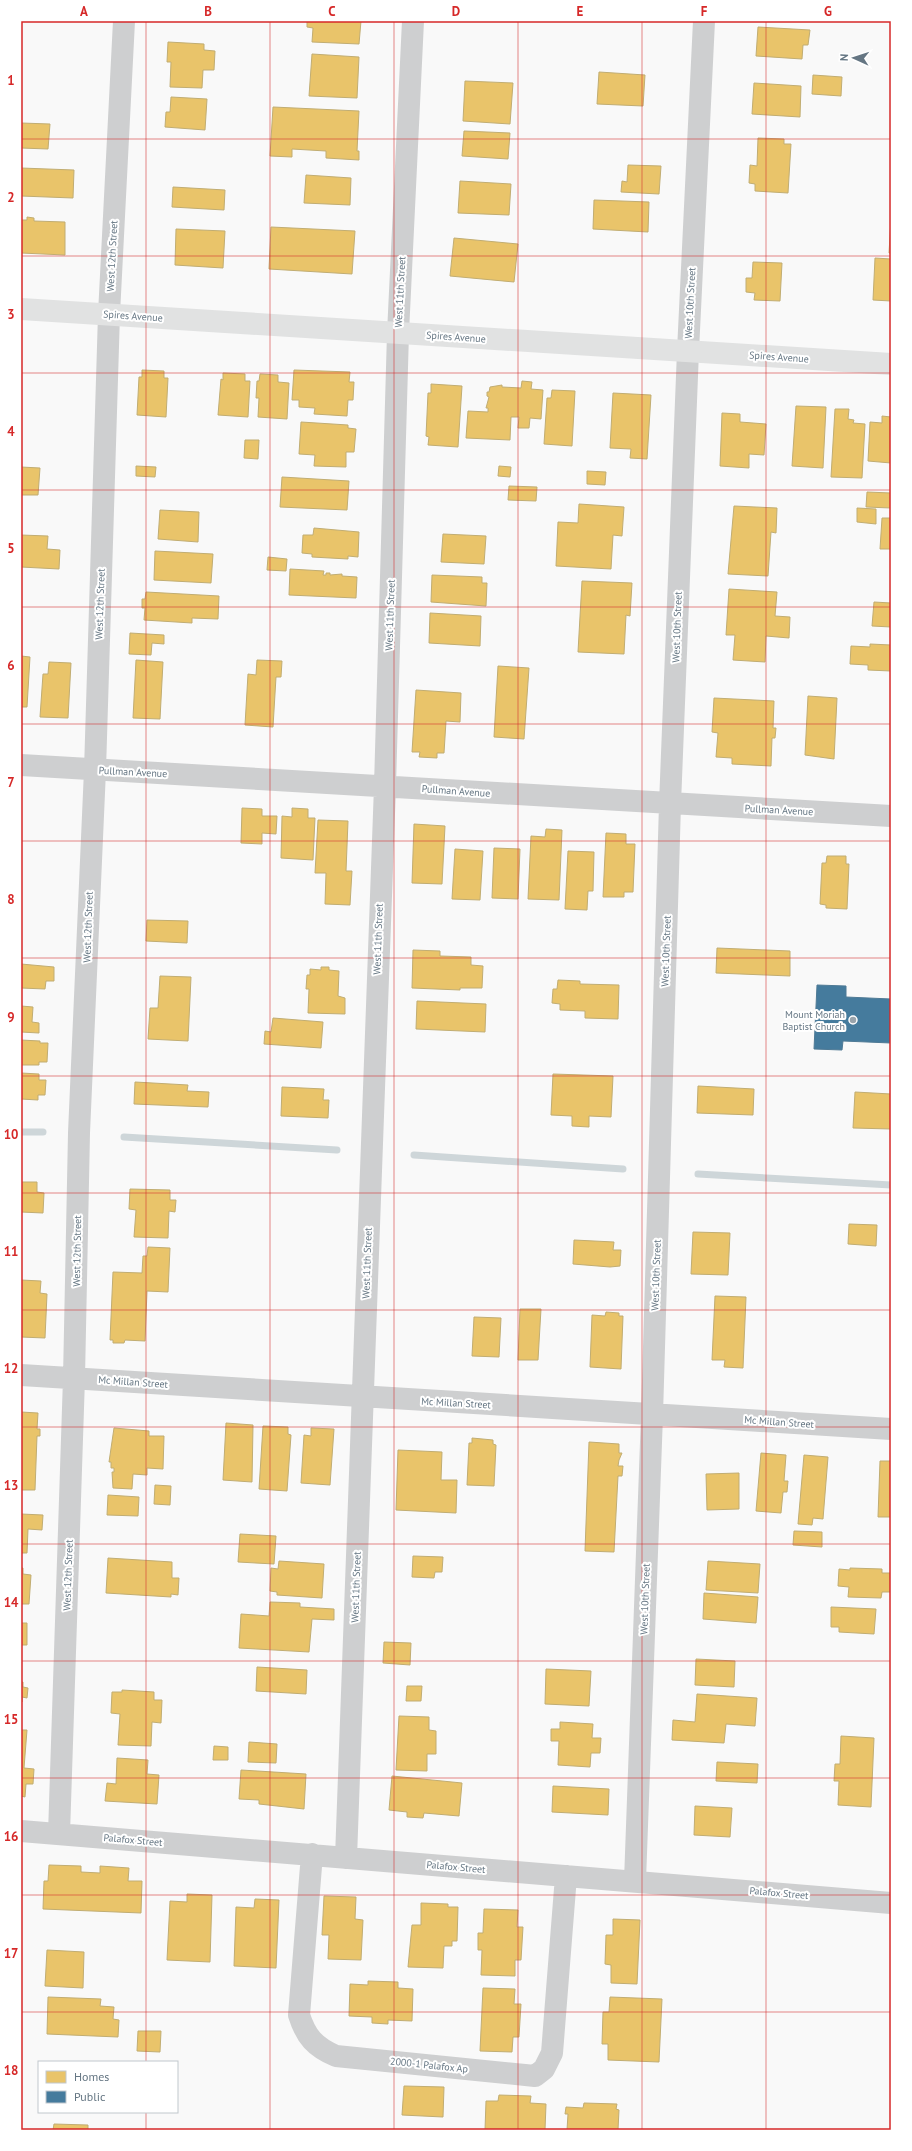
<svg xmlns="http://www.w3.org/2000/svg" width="912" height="2151" viewBox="0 0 912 2151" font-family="'PT Sans',sans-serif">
	<rect width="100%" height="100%" fill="#f9f9f9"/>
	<path fill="#e9c46a" stroke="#c1ad72" d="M 307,21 L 361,21 L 359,44 L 312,42 L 313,28 L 307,27 Z
		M 758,27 L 810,30 L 808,45 L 803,45 L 802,59 L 756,56 Z
		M 168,42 L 204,44 L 204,50 L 215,51 L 214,70 L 203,70 L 202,88 L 170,87 L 171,62 L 167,62 Z
		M 312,54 L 359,57 L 357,98 L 309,96 Z
		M 599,72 L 645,75 L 643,106 L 597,104 Z
		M 813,75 L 842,77 L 841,96 L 812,94 Z
		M 465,81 L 513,83 L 510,124 L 463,121 Z
		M 754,83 L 801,86 L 800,117 L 752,114 Z
		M 171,97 L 207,99 L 205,130 L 165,127 L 166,112 L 170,112 Z
		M 273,107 L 359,111 L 357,151 L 359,151 L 359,160 L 326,158 L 326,151 L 292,149 L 292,157 L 270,156 Z
		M 21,123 L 50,124 L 48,149 L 21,148 Z
		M 464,131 L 510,133 L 508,159 L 462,156 Z
		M 758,138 L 784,139 L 784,144 L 791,144 L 788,193 L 755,191 L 755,184 L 749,183 L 750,165 L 757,166 Z
		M 628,165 L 661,166 L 659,194 L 621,192 L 622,181 L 627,182 Z
		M 21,168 L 74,170 L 73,198 L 21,196 Z
		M 306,175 L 351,178 L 350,205 L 304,203 Z
		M 460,181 L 511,184 L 509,215 L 458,213 Z
		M 173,187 L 225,190 L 224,210 L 172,207 Z
		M 594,200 L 649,202 L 648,232 L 593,229 Z
		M 27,217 L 34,218 L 34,221 L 65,222 L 65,255 L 21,253 L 21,220 L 27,220 Z
		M 891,220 L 891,253 L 889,253 Z
		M 271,227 L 355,231 L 352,274 L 269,269 Z
		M 176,229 L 225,231 L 223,268 L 175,265 Z
		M 454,238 L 518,244 L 514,282 L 450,276 Z
		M 875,258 L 891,259 L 891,301 L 873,300 Z
		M 753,262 L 782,263 L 780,301 L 754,300 L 755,293 L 746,292 L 746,278 L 752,278 Z
		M 142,370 L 164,371 L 164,378 L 168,378 L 166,417 L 137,415 L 139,377 L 142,377 Z
		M 294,370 L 350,372 L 349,382 L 354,382 L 353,400 L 348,400 L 347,416 L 314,414 L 315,408 L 299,407 L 299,400 L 292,400 Z
		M 223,373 L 245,374 L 245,381 L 250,381 L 248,417 L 218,415 L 221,379 L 223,380 Z
		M 260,374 L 278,375 L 278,382 L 289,383 L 287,419 L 258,417 L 259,398 L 256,398 L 257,381 L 259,381 Z
		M 522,381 L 532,382 L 531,389 L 543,390 L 541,419 L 530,418 L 529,428 L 518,428 L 519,417 L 511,417 L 510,440 L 466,438 L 468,411 L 488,412 L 488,408 L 486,408 L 489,397 L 487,396 L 487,392 L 489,392 L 490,387 L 502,385 L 502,387 L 521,388 Z
		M 431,384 L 462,386 L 458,447 L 428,445 L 429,437 L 426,436 L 428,393 L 431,393 Z
		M 552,390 L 575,391 L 572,446 L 544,444 L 547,398 L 551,398 Z
		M 613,393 L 651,395 L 647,459 L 630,458 L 631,449 L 610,448 Z
		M 796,406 L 826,407 L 823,468 L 792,466 Z
		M 835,409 L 849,409 L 848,419 L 854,420 L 853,423 L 865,424 L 862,478 L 831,477 Z
		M 722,413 L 740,414 L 740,422 L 766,424 L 764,455 L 749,454 L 749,468 L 720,466 Z
		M 882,416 L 891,417 L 891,463 L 868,461 L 870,422 L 882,423 Z
		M 301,422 L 348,425 L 348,428 L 356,429 L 354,452 L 346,452 L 346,467 L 314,466 L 315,455 L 299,454 Z
		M 245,440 L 259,440 L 258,459 L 244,458 Z
		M 136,466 L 156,467 L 155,477 L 136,476 Z
		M 499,466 L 511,467 L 510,477 L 498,476 Z
		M 21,467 L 40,468 L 38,495 L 21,495 Z
		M 587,471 L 606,472 L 605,485 L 587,484 Z
		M 282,477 L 349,481 L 347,510 L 280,507 Z
		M 509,486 L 537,487 L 536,501 L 508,500 Z
		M 867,492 L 891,493 L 891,508 L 866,507 Z
		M 579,504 L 624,507 L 622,536 L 613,535 L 611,569 L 556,566 L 558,522 L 578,523 Z
		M 734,506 L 777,508 L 776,533 L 771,532 L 768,576 L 728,574 Z
		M 857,508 L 876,509 L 876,524 L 857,522 Z
		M 160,510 L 199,512 L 198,542 L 158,539 Z
		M 882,518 L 891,518 L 891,549 L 880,549 Z
		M 314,528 L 359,532 L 358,557 L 348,556 L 348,559 L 312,557 L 312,554 L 302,553 L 303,535 L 313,535 Z
		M 443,534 L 486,536 L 484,564 L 441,562 Z
		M 21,535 L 48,536 L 47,549 L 60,550 L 59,569 L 21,567 Z
		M 155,551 L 213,554 L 211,583 L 154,580 Z
		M 268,557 L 287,559 L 286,571 L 267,570 Z
		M 290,569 L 324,571 L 323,575 L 326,575 L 326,573 L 330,573 L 330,575 L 342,574 L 342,576 L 357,577 L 356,598 L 289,595 Z
		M 432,575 L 482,577 L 482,583 L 487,583 L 486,606 L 431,602 Z
		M 582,581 L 632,583 L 630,616 L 626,615 L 624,654 L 578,652 Z
		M 729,589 L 777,592 L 775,616 L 790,617 L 789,638 L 766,636 L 765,662 L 733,660 L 735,635 L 726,635 Z
		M 146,592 L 219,596 L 218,619 L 192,618 L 192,623 L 144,620 L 145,608 L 142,608 L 142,599 L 145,599 Z
		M 874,602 L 891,603 L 891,627 L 872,626 Z
		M 430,613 L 481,616 L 480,646 L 429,643 Z
		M 130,633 L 164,635 L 164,644 L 152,643 L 151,655 L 129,654 Z
		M 870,644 L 891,645 L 891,671 L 868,670 L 868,665 L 850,664 L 851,646 L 870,647 Z
		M 21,656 L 30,657 L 27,707 L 21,707 Z
		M 136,660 L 163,662 L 160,719 L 133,718 Z
		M 257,660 L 282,661 L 281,677 L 276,677 L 273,727 L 245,725 L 248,674 L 256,675 Z
		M 49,662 L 71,663 L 68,718 L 40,717 L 43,674 L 48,674 Z
		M 498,666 L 529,668 L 524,739 L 494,737 Z
		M 416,690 L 461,693 L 460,722 L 446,721 L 444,753 L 437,753 L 437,758 L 419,757 L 420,752 L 412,752 Z
		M 808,696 L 837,698 L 834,759 L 805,755 Z
		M 714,698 L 774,701 L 773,728 L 776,728 L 775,738 L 772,738 L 771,766 L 732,764 L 732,758 L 716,757 L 718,733 L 712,732 Z
		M 242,808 L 262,809 L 262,816 L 277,816 L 276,834 L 262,833 L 262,844 L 241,843 Z
		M 292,808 L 308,809 L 308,818 L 315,818 L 313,860 L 281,858 L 282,816 L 292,817 Z
		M 318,820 L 348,821 L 346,871 L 352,871 L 350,905 L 325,904 L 326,873 L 315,873 Z
		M 414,824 L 445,826 L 442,884 L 412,883 Z
		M 546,829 L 562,830 L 559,900 L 528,899 L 531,836 L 545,837 Z
		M 606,833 L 626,834 L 626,844 L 635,844 L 633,892 L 624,892 L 624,897 L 603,897 Z
		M 494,848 L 520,849 L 518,899 L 492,898 Z
		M 455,849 L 483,851 L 480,900 L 452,899 Z
		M 568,851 L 594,852 L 593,891 L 588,891 L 587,910 L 565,909 Z
		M 827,856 L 846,856 L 846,864 L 849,864 L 847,909 L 826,908 L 826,905 L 820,904 L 822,863 L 826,863 Z
		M 147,920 L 188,921 L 187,943 L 146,941 Z
		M 717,948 L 790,951 L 790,976 L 716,973 Z
		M 413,950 L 440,951 L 440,956 L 471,957 L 471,965 L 483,966 L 482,988 L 460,988 L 460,990 L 412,988 Z
		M 21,964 L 54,967 L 54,981 L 46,981 L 45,989 L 21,988 Z
		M 321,967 L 329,967 L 329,970 L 339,971 L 338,996 L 345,998 L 345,1014 L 308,1013 L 309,989 L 306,989 L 307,975 L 310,975 L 310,969 L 321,970 Z
		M 160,976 L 191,977 L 188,1041 L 148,1039 L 150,1008 L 158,1008 Z
		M 558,980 L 580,981 L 580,984 L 619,985 L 618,1019 L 585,1018 L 585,1011 L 560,1010 L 560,1004 L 552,1003 L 553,989 L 557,989 Z
		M 417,1001 L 486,1004 L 485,1032 L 416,1029 Z
		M 21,1006 L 33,1007 L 32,1022 L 39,1023 L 39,1033 L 21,1032 Z
		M 273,1018 L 323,1022 L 321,1048 L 264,1044 L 265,1031 L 271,1032 Z
		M 21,1040 L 40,1041 L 40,1043 L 48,1043 L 47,1062 L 39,1062 L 39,1065 L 21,1065 Z
		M 21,1073 L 39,1074 L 39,1080 L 46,1080 L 45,1095 L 38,1095 L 38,1100 L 21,1099 Z
		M 553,1074 L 613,1076 L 611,1117 L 589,1116 L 589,1127 L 572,1126 L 572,1116 L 551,1115 Z
		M 135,1082 L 188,1085 L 187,1091 L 209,1092 L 208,1107 L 134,1104 Z
		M 698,1086 L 754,1089 L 753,1115 L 697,1113 Z
		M 282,1087 L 324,1089 L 323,1100 L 329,1100 L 328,1118 L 281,1116 Z
		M 855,1092 L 891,1094 L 891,1129 L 853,1128 Z
		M 21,1182 L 37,1182 L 37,1192 L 44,1193 L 43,1213 L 21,1212 Z
		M 130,1189 L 170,1190 L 170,1200 L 176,1200 L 175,1212 L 169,1211 L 168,1238 L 134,1237 L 136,1210 L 129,1209 Z
		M 849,1224 L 877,1225 L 876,1246 L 848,1244 Z
		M 693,1232 L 730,1233 L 728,1275 L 691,1274 Z
		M 574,1240 L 614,1242 L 613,1250 L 621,1250 L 620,1266 L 610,1267 L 573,1264 Z
		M 148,1247 L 170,1248 L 168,1292 L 147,1291 L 145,1341 L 125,1340 L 124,1343 L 113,1343 L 113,1340 L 110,1340 L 113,1272 L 142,1273 L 143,1256 L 147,1256 Z
		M 21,1280 L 41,1281 L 40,1293 L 47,1294 L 45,1338 L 21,1337 Z
		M 715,1296 L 746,1297 L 743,1368 L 724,1367 L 725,1360 L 712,1360 Z
		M 520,1309 L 541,1309 L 538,1360 L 518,1360 Z
		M 606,1312 L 619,1313 L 619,1316 L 623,1316 L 621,1369 L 590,1367 L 592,1315 L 605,1316 Z
		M 474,1317 L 501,1318 L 499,1357 L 472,1356 Z
		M 21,1412 L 38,1413 L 37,1429 L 40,1429 L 40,1436 L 37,1436 L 35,1490 L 21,1490 Z
		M 226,1423 L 253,1425 L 252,1482 L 223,1480 Z
		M 263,1426 L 288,1427 L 288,1434 L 291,1435 L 287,1491 L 259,1489 Z
		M 114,1428 L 149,1431 L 149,1436 L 164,1436 L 163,1469 L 147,1468 L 147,1475 L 133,1474 L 132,1489 L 113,1488 L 112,1472 L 114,1472 L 114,1468 L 111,1468 L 111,1462 L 109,1462 Z
		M 311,1428 L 334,1429 L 330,1485 L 301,1483 L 304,1435 L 311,1436 Z
		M 472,1438 L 493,1440 L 493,1444 L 496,1445 L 494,1486 L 467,1485 L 469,1443 L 472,1443 Z
		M 589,1442 L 619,1444 L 619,1453 L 622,1453 L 619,1460 L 618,1466 L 623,1466 L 622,1476 L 618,1476 L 614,1552 L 585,1551 Z
		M 398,1450 L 442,1452 L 441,1480 L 457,1480 L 456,1513 L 396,1510 Z
		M 761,1453 L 786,1455 L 784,1481 L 788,1481 L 787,1492 L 783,1492 L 781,1513 L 756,1511 Z
		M 804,1455 L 828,1457 L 823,1519 L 813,1518 L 812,1525 L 798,1524 Z
		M 880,1461 L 891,1461 L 891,1517 L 878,1517 Z
		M 739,1473 L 739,1509 L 707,1510 L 706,1474 Z
		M 155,1485 L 171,1486 L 170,1505 L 154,1504 Z
		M 108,1495 L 139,1497 L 138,1516 L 107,1515 Z
		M 21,1514 L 43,1515 L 42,1530 L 28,1529 L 27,1553 L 21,1553 Z
		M 794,1531 L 822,1532 L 822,1547 L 793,1545 Z
		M 240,1534 L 276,1536 L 274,1564 L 238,1562 Z
		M 413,1556 L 443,1557 L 442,1572 L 435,1572 L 434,1578 L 412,1577 Z
		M 108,1558 L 172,1562 L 172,1578 L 179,1578 L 178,1595 L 171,1594 L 171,1597 L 106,1593 Z
		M 279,1561 L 324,1564 L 322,1598 L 277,1595 L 277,1592 L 270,1591 L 271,1568 L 278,1569 Z
		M 708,1561 L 760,1564 L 758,1593 L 706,1590 Z
		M 21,1568 L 23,1568 L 23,1574 L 31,1575 L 29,1604 L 21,1604 L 21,1607 Z
		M 850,1568 L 882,1569 L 882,1573 L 890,1573 L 891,1592 L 882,1592 L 881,1598 L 848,1597 L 849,1587 L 838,1586 L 839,1569 L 850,1570 Z
		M 704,1593 L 758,1597 L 756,1623 L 703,1619 Z
		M 270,1602 L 300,1603 L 300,1607 L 334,1609 L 334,1620 L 312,1619 L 309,1652 L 239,1648 L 241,1614 L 269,1616 Z
		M 831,1607 L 876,1609 L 874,1634 L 839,1632 L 839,1627 L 831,1627 Z
		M 21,1623 L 27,1623 L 27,1645 L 21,1645 Z
		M 384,1642 L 411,1643 L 410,1665 L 383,1663 Z
		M 696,1659 L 735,1661 L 734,1687 L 695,1685 Z
		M 257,1667 L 307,1670 L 306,1694 L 256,1691 Z
		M 546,1669 L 591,1671 L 589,1706 L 545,1704 Z
		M 21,1682 L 23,1682 L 23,1687 L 28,1688 L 27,1698 L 22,1697 L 22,1702 Z
		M 407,1686 L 422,1686 L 421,1701 L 406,1701 Z
		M 122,1690 L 154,1692 L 154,1700 L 162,1700 L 161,1723 L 152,1722 L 151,1746 L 118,1745 L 120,1714 L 111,1713 L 112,1692 L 122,1692 Z
		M 697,1694 L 757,1698 L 755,1726 L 726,1724 L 724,1743 L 672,1740 L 673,1720 L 695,1722 Z
		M 399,1716 L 429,1717 L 429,1730 L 436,1731 L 436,1754 L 427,1754 L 427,1771 L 396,1770 Z
		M 560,1722 L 593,1724 L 592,1738 L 601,1738 L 600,1753 L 591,1753 L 590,1767 L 558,1765 L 559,1741 L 551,1741 L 551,1729 L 560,1729 Z
		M 21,1730 L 27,1730 L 24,1768 L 34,1769 L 33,1784 L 26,1784 L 25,1797 L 21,1796 Z
		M 841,1736 L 874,1738 L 871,1807 L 838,1805 L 839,1781 L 834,1781 L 835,1764 L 840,1764 Z
		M 249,1742 L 277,1744 L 276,1763 L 248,1762 Z
		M 214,1746 L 228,1747 L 228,1760 L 213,1760 Z
		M 117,1758 L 148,1760 L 147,1774 L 159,1775 L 157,1804 L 105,1801 L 107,1783 L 116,1784 Z
		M 717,1762 L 758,1764 L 757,1783 L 716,1781 Z
		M 241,1770 L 306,1774 L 304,1809 L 259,1804 L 259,1800 L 239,1799 Z
		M 392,1776 L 462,1783 L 459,1816 L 424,1813 L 423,1818 L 407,1817 L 407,1812 L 389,1810 Z
		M 553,1786 L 609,1789 L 608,1815 L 552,1812 Z
		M 695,1806 L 732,1808 L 730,1837 L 694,1835 Z
		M 49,1865 L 81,1866 L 81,1872 L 100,1873 L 100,1866 L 129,1868 L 128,1881 L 142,1881 L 141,1913 L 43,1909 L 44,1881 L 48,1881 Z
		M 187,1894 L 212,1895 L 210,1962 L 167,1960 L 170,1901 L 187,1902 Z
		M 324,1896 L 356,1897 L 355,1919 L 363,1920 L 361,1960 L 328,1959 L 329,1935 L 322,1935 Z
		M 255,1899 L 279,1900 L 276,1968 L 234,1966 L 236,1907 L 254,1908 Z
		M 421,1903 L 448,1904 L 448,1907 L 458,1907 L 457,1941 L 452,1941 L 452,1946 L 444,1946 L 443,1968 L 408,1967 L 412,1925 L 421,1925 Z
		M 484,1909 L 518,1910 L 517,1927 L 523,1927 L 521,1960 L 515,1960 L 515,1976 L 481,1975 L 482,1950 L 478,1950 L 478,1933 L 483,1933 Z
		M 613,1919 L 640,1920 L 637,1984 L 611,1983 L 611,1965 L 605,1964 L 606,1935 L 613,1935 Z
		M 47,1950 L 84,1952 L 83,1988 L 45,1986 Z
		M 368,1981 L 398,1982 L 398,1988 L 413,1989 L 412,2021 L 388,2020 L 388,2024 L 372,2023 L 372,2017 L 349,2016 L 350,1984 L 368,1985 Z
		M 483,1988 L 515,1989 L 514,2004 L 521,2004 L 519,2037 L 513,2037 L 512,2052 L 480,2051 Z
		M 48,1997 L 101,1999 L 100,2006 L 114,2007 L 113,2019 L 119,2020 L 118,2037 L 47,2034 Z
		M 610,1997 L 662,1999 L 659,2062 L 608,2060 L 608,2044 L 602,2044 L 603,2012 L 609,2012 Z
		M 138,2031 L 161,2031 L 160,2052 L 137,2051 Z
		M 404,2086 L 444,2087 L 443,2117 L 402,2115 Z
		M 499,2095 L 531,2096 L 530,2103 L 546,2104 L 545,2130 L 485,2130 L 486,2101 L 498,2101 Z
		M 584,2103 L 617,2104 L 616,2109 L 619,2110 L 618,2130 L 567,2130 L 568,2114 L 565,2114 L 566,2107 L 583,2108 Z
		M 54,2124 L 88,2125 L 88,2130 L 53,2130 Z"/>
	<path fill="#457b9d" stroke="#4f7a95" d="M 817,985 L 846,986 L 846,997 L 891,999 L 891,1043 L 843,1041 L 842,1050 L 814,1049 Z"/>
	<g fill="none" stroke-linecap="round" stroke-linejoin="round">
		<path stroke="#ced6d9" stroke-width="7" d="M 21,1132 L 43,1132
			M 124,1137 L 337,1150
			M 414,1155 L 623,1169
			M 698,1174 L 891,1185"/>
		<path stroke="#cecfd0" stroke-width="22" d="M 21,765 L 891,816
			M 21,1375 L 891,1429
			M 21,1831 L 891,1903
			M 59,1834 L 74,1378 L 79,1133 L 95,770 L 109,314 L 124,21
			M 312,1854 L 299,2015 C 306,2037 315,2047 336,2056 L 535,2076 L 544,2069 L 552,2053 L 566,1876
			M 346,1858 L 385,786 L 398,333 L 413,21
			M 635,1881 L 652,1415 L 670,804 L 688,351 L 704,21"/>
		<path stroke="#e1e2e2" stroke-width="22" d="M 21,309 L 891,364"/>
	</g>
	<path fill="none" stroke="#d62828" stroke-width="1" stroke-opacity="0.55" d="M 146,21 L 146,2062M 270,21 L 270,2130M 394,21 L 394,2130M 518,21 L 518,2130M 642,21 L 642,2130M 766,21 L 766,2130M 21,139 L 891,139M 21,256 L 891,256M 21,373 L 891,373M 21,490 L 891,490M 21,607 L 891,607M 21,724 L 891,724M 21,841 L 891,841M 21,958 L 891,958M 21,1076 L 891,1076M 21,1193 L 891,1193M 21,1310 L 891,1310M 21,1427 L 891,1427M 21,1544 L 891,1544M 21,1661 L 891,1661M 21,1778 L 891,1778M 21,1895 L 891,1895M 21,2012 L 891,2012M 146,2112 L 146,2130"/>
	<circle fill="#99a4ac" stroke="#fff" stroke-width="1.5" cx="853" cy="1020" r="4"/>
	<g text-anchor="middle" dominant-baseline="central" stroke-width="4" stroke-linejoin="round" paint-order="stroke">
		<g font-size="10" fill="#657683" stroke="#fff">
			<text transform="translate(112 256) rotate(-87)">West 12th Street</text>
			<text transform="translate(400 292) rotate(-87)">West 11th Street</text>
			<text transform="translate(690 303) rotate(-87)">West 10th Street</text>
			<text transform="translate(133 316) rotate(4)">Spires Avenue</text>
			<text transform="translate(456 337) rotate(4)">Spires Avenue</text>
			<text transform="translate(779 357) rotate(4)">Spires Avenue</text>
			<text transform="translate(100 604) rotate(-88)">West 12th Street</text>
			<text transform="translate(390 615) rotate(-88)">West 11th Street</text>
			<text transform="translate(677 627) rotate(-88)">West 10th Street</text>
			<text transform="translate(133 772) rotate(3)">Pullman Avenue</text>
			<text transform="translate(456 791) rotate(4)">Pullman Avenue</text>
			<text transform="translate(779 810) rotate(3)">Pullman Avenue</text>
			<text transform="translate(88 927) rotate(-88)">West 12th Street</text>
			<text transform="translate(378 939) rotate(-88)">West 11th Street</text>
			<text transform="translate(666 951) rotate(-88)">West 10th Street</text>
			<text transform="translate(77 1251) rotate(-89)">West 12th Street</text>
			<text transform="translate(367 1263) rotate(-88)">West 11th Street</text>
			<text transform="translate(656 1275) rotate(-88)">West 10th Street</text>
			<text transform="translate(133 1382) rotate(4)">Mc Millan Street</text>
			<text transform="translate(456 1403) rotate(3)">Mc Millan Street</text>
			<text transform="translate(779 1422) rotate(4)">Mc Millan Street</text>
			<text transform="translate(68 1575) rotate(-88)">West 12th Street</text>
			<text transform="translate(356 1587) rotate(-88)">West 11th Street</text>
			<text transform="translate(645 1599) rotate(-88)">West 10th Street</text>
			<text transform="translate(133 1840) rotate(5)">Palafox Street</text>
			<text transform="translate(456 1867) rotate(5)">Palafox Street</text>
			<text transform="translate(779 1893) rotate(5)">Palafox Street</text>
			<text transform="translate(429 2065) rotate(6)">2000-1 Palafox Ap</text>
		</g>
		<g font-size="10" fill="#657683" stroke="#fff" text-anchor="end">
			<text x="845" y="1014">Mount Moriah<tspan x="845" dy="12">Baptist Church</tspan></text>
		</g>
	</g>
	<rect width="912" height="2151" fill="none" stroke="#ffffff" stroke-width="44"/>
	<rect x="38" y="2061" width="140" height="52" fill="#ffffff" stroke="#c1c8cd"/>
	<rect x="46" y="2071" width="20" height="12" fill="#e9c46a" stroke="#c1c8cd"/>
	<text x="74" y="2081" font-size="12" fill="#657683">Homes</text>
	<rect x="46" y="2091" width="20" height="12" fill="#457b9d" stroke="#c1c8cd"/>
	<text x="74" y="2101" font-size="12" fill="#657683">Public</text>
	<g transform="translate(854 58) rotate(273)" stroke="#ffffff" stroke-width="3" paint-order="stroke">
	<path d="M0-3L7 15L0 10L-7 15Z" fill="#657683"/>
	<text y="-6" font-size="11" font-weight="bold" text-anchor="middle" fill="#657683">N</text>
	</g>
	<rect x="22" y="22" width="868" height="2107" fill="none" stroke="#d62828" stroke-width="1.5"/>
	<g font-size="13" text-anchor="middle" font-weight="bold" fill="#d62828">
		<text x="84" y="16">A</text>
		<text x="208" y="16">B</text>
		<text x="332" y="16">C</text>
		<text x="456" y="16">D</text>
		<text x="580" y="16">E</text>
		<text x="704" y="16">F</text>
		<text x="828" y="16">G</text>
		<text x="11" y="85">1</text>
		<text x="11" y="202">2</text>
		<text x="11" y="319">3</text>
		<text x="11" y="436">4</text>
		<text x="11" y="553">5</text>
		<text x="11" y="670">6</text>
		<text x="11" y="787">7</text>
		<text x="11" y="904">8</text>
		<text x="11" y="1022">9</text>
		<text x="11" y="1139">10</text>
		<text x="11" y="1256">11</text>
		<text x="11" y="1373">12</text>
		<text x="11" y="1490">13</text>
		<text x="11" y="1607">14</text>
		<text x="11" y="1724">15</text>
		<text x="11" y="1841">16</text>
		<text x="11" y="1958">17</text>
		<text x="11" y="2075">18</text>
	</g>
</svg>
